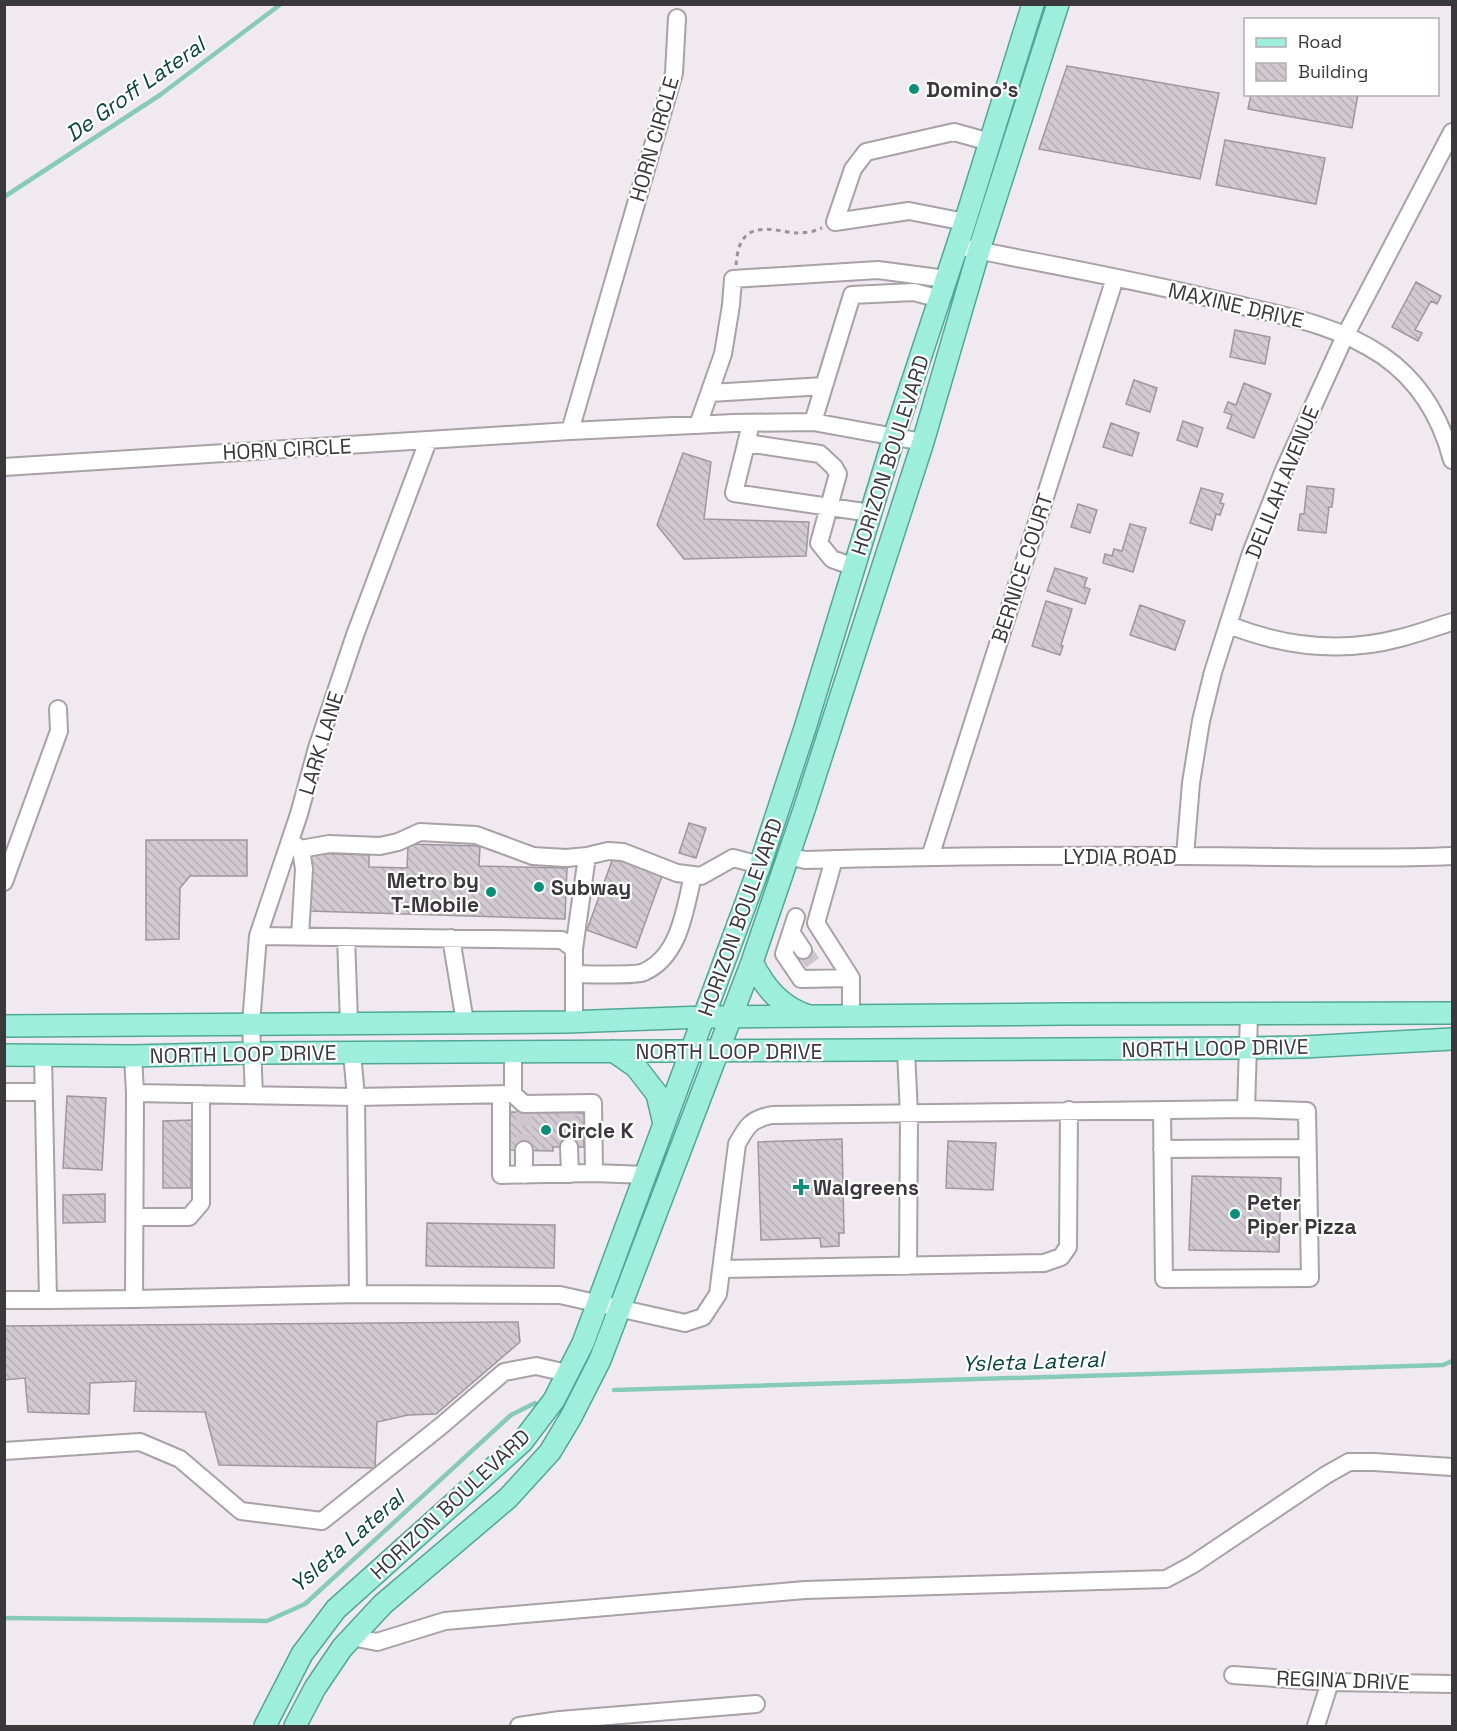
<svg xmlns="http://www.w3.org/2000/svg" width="1457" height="1731" viewBox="0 0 1457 1731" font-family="'Space Grotesk',sans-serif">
	<defs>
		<pattern id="building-back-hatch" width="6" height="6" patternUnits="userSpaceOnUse" patternTransform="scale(1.5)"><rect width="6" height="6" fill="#d2cad1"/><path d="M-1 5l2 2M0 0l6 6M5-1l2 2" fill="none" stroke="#b5aeb4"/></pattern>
	</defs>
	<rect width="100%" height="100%" fill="#f1e9f0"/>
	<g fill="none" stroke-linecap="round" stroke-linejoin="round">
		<path stroke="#86cbb8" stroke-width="4.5" d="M 4,197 L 160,95 L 281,4
			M 614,1390 L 1443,1365 L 1452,1361
			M 4,1618 L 267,1621 L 305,1604 L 511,1415 L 535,1403"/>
	</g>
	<path fill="url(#building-back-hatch)" stroke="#9e979d" stroke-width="1.5" d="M 1067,66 L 1219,93 L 1200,179 L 1039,149 Z
		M 1251,94 L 1358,94 L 1352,128 L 1248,109 Z
		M 1225,140 L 1325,158 L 1316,204 L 1216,185 Z
		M 1416,282 L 1441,296 L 1437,304 L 1431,301 L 1415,330 L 1422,333 L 1418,341 L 1392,327 Z
		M 1235,330 L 1270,337 L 1265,364 L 1230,357 Z
		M 1134,380 L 1157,388 L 1150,412 L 1126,404 Z
		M 1244,383 L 1271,394 L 1254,438 L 1227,428 L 1232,415 L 1224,412 L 1228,402 L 1236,405 Z
		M 1183,421 L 1203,428 L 1197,447 L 1177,440 Z
		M 1111,423 L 1139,433 L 1132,456 L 1103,447 Z
		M 683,453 L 711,462 L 704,519 L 809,522 L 806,556 L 684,559 L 657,525 Z
		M 1307,486 L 1334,489 L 1332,507 L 1329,507 L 1326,533 L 1298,530 L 1300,514 L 1304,514 Z
		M 1201,488 L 1223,494 L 1220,503 L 1224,504 L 1220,515 L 1216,514 L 1212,530 L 1190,523 Z
		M 1078,504 L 1097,510 L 1090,533 L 1071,527 Z
		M 1130,524 L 1146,528 L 1133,572 L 1103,563 L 1105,554 L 1112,556 L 1114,549 L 1122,551 Z
		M 1055,568 L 1087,578 L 1084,587 L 1090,589 L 1085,604 L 1047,591 Z
		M 1046,601 L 1072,609 L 1061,645 L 1063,646 L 1060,655 L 1032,646 Z
		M 1140,605 L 1185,621 L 1175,650 L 1130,635 Z
		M 689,823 L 706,828 L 696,858 L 679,853 Z
		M 146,840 L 247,840 L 247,876 L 190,876 L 180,888 L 179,939 L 146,940 Z
		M 408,844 L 480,846 L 479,866 L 567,868 L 565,919 L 309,911 L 311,853 L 369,855 L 369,867 L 407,868 Z
		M 613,858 L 662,876 L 636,948 L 587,930 Z
		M 67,1096 L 106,1098 L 102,1170 L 63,1168 Z
		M 508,1112 L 585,1113 L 584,1147 L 553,1147 L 553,1151 L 508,1150 Z
		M 192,1120 L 191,1188 L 163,1188 L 163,1121 Z
		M 842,1139 L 844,1233 L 839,1233 L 839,1246 L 821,1247 L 820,1238 L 761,1240 L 758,1142 Z
		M 948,1141 L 996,1143 L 993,1190 L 946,1188 Z
		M 1192,1176 L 1281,1178 L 1279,1252 L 1189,1250 Z
		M 105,1194 L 105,1222 L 63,1223 L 63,1195 Z
		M 427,1223 L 555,1225 L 554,1268 L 426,1266 Z
		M 518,1322 L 520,1342 L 436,1414 L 408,1415 L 377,1422 L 375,1468 L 219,1465 L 205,1412 L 134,1411 L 136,1381 L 90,1383 L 89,1414 L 28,1412 L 25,1378 L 4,1380 L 4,1326 Z"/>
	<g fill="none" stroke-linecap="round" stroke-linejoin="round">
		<path stroke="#cdc6cc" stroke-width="16" stroke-dasharray="16 8" stroke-linecap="butt" d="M 803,950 L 814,964
			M 567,1113 L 569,1147
			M 524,1150 L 524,1112"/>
		<defs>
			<path id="minor" d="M 965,222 L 909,211 L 835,222 L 853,169 L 866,152 L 954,132 L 990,142
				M 957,246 C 1049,265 1142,281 1234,304 C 1285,316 1338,325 1383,356 C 1419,381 1441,418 1452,460
				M 710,393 L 824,386 L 852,295 L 914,292 L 940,299
				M 813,422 L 824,386
				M 698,425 L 723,354 L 731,305 L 733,279 L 878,270 L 946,279
				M 570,431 L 674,73 L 677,18
				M 749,432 L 734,493 L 871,513
				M 746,443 L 820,454 L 834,467 L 838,474 L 819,543 L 832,559 L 854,567
				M 4,467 L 570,431 L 734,423 L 813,422 L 923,442
				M 1229,625 C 1285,647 1341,654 1400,638 C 1417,634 1435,627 1452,622
				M 292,843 L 301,849 L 304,869 L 300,936
				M 301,849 L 329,844 L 380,846 L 398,842 L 420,832 L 476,835 L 533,856 L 566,858 L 587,856 L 608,851 L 623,852 L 677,873 L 701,876 L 733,858 L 760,865
				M 789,856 L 805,860 C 931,856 1057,855 1183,856 C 1273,856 1363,860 1452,856
				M 1185,856 L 1191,783 L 1201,721 L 1213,672 L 1251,553 L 1284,470 L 1345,336 L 1452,132
				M 930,857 L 1115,278
				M 834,859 L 816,923 L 851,978 L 851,1017
				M 4,882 L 59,731 L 58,709
				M 796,917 L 784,954 L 801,979 L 851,978
				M 791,932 L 803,950
				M 258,936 L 562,940 L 574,949 L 574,1022
				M 346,937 L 349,1022
				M 451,938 L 465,1022
				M 574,949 L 587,856
				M 574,974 C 586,974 636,976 644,972 C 680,956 685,909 693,875
				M 906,1051 L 909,1114 L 908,1266
				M 352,1053 L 356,1097 L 358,1294
				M 133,1056 L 135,1093 L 356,1097 L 513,1094 L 513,1051
				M 4,1092 L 44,1092
				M 501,1094 L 501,1175 L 594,1173 L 645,1175
				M 513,1094 L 524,1104 L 593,1103 L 594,1173
				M 254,1095 L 251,1024 L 258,936 L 299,814 L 317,748 L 355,635 L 428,441
				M 1162,1110 L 1164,1279 L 1310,1278 L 1307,1111 L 1246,1109
				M 569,1147 L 570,1174
				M 1162,1149 L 1307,1148
				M 524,1150 L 524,1175
				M 135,1217 L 189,1217 L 201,1203 L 201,1094
				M 721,1269 L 1044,1263 L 1061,1257 L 1068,1247 L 1069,1110
				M 134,1299 L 358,1294 L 560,1295 L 685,1323 L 703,1317 L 718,1294 L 737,1144 C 747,1126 751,1119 772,1115 L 1246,1109 L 1249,1015
				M 4,1300 L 48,1300 L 43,1055
				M 48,1300 L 134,1299 L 135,1093
				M 4,1451 L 140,1442 L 180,1459 L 241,1511 L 322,1521 L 441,1426 L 504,1372 L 536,1366 L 567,1373
				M 352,1637 L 377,1642 L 445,1621 L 805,1590 L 1166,1579 L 1192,1565 L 1326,1475 L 1349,1462 L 1374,1462 L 1452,1467
				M 1233,1675 L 1330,1682 L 1452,1684
				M 519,1726 L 560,1720 L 756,1704
				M 1316,1726 L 1330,1682"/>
			<path id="major" d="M 752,962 C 765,988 781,1007 809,1016
				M 4,1026 L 567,1022 L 704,1017 L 1064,1014 L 1452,1013
				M 613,1051 L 636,1067 L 657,1094 L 664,1124
				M 4,1055 L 133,1056 L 251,1053 L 1246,1048 L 1303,1047 L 1452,1039
				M 265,1726 L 302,1654 L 336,1609 L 522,1442 L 554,1400 L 583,1343 L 760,865 L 805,728 L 894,437 L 965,222 L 1033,4
				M 295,1726 L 315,1688 L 342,1648 L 383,1604 L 508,1498 L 550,1452 L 571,1417 L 600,1360 L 752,962 L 804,810 L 923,442 L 979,250 L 1058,4"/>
		</defs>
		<use href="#minor" stroke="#a8a1a7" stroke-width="20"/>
		<use href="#major" stroke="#50a894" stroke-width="24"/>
		<path stroke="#989398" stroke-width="3" stroke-dasharray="4.5 4.5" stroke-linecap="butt" d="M 736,265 C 737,256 738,245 744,238 C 757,222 782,233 799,233 C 807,233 815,231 822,228"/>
		<use href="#minor" stroke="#fff" stroke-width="16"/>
		<use href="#major" stroke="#9defdc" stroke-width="21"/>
	</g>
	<g fill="#099078" stroke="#fff" stroke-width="2">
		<circle cx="914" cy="89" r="6"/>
		<circle cx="539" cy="887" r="6"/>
		<circle cx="491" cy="892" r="6"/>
		<circle cx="546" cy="1130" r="6"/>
		<path d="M798 1178h6v6h6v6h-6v6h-6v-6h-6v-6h6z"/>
		<circle cx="1235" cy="1214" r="6"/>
	</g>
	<g text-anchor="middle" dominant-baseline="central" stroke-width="4.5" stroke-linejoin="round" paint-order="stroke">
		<g font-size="21" font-weight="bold" fill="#3b383b" stroke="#fff" text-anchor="start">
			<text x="926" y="89">Domino's</text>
			<text x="479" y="880" text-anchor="end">Metro by<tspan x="479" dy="24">T-Mobile</tspan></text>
			<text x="551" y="887">Subway</text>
			<text x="558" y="1130">Circle K</text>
			<text x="813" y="1187">Walgreens</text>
			<text x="1247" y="1202">Peter<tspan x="1247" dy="24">Piper Pizza</tspan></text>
		</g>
		<g font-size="21" fill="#3b383b" stroke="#fff">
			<text transform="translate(654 139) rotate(-74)">HORN CIRCLE</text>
			<text transform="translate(1236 305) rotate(13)">MAXINE DRIVE</text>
			<text transform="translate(287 449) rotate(-3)">HORN CIRCLE</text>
			<text transform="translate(890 455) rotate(-72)">HORIZON BOULEVARD</text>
			<text transform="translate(1282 482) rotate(-68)">DELILAH AVENUE</text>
			<text transform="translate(1022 568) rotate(-72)">BERNICE COURT</text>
			<text transform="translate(321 743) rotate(-73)">LARK LANE</text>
			<text x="1120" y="856">LYDIA ROAD</text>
			<text transform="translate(740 917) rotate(-70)">HORIZON BOULEVARD</text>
			<text transform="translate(1215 1048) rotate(-1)">NORTH LOOP DRIVE</text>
			<text x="729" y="1051">NORTH LOOP DRIVE</text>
			<text transform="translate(243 1054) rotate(-1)">NORTH LOOP DRIVE</text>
			<text transform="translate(450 1504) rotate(-43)">HORIZON BOULEVARD</text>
			<text transform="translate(1343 1680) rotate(2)">REGINA DRIVE</text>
		</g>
		<g font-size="22" font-style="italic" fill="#09473b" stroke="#fff">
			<text transform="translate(135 89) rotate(-35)">De Groff Lateral</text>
			<text transform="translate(1033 1361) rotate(-2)">Ysleta Lateral</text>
			<text transform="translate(347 1541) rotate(-41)">Ysleta Lateral</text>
		</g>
	</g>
	<rect width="1457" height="1731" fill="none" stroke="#3b383b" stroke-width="12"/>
	<rect x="1244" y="18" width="195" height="78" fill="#ffffff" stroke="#b1afb1" stroke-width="1.5"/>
	<rect x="1256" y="38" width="30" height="9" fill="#9defdc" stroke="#b1afb1" stroke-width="1.5"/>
	<text x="1298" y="48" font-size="18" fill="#3b383b">Road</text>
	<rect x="1256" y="63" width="30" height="18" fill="url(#building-back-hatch)" stroke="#b1afb1" stroke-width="1.5"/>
	<text x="1298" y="78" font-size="18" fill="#3b383b">Building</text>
</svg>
